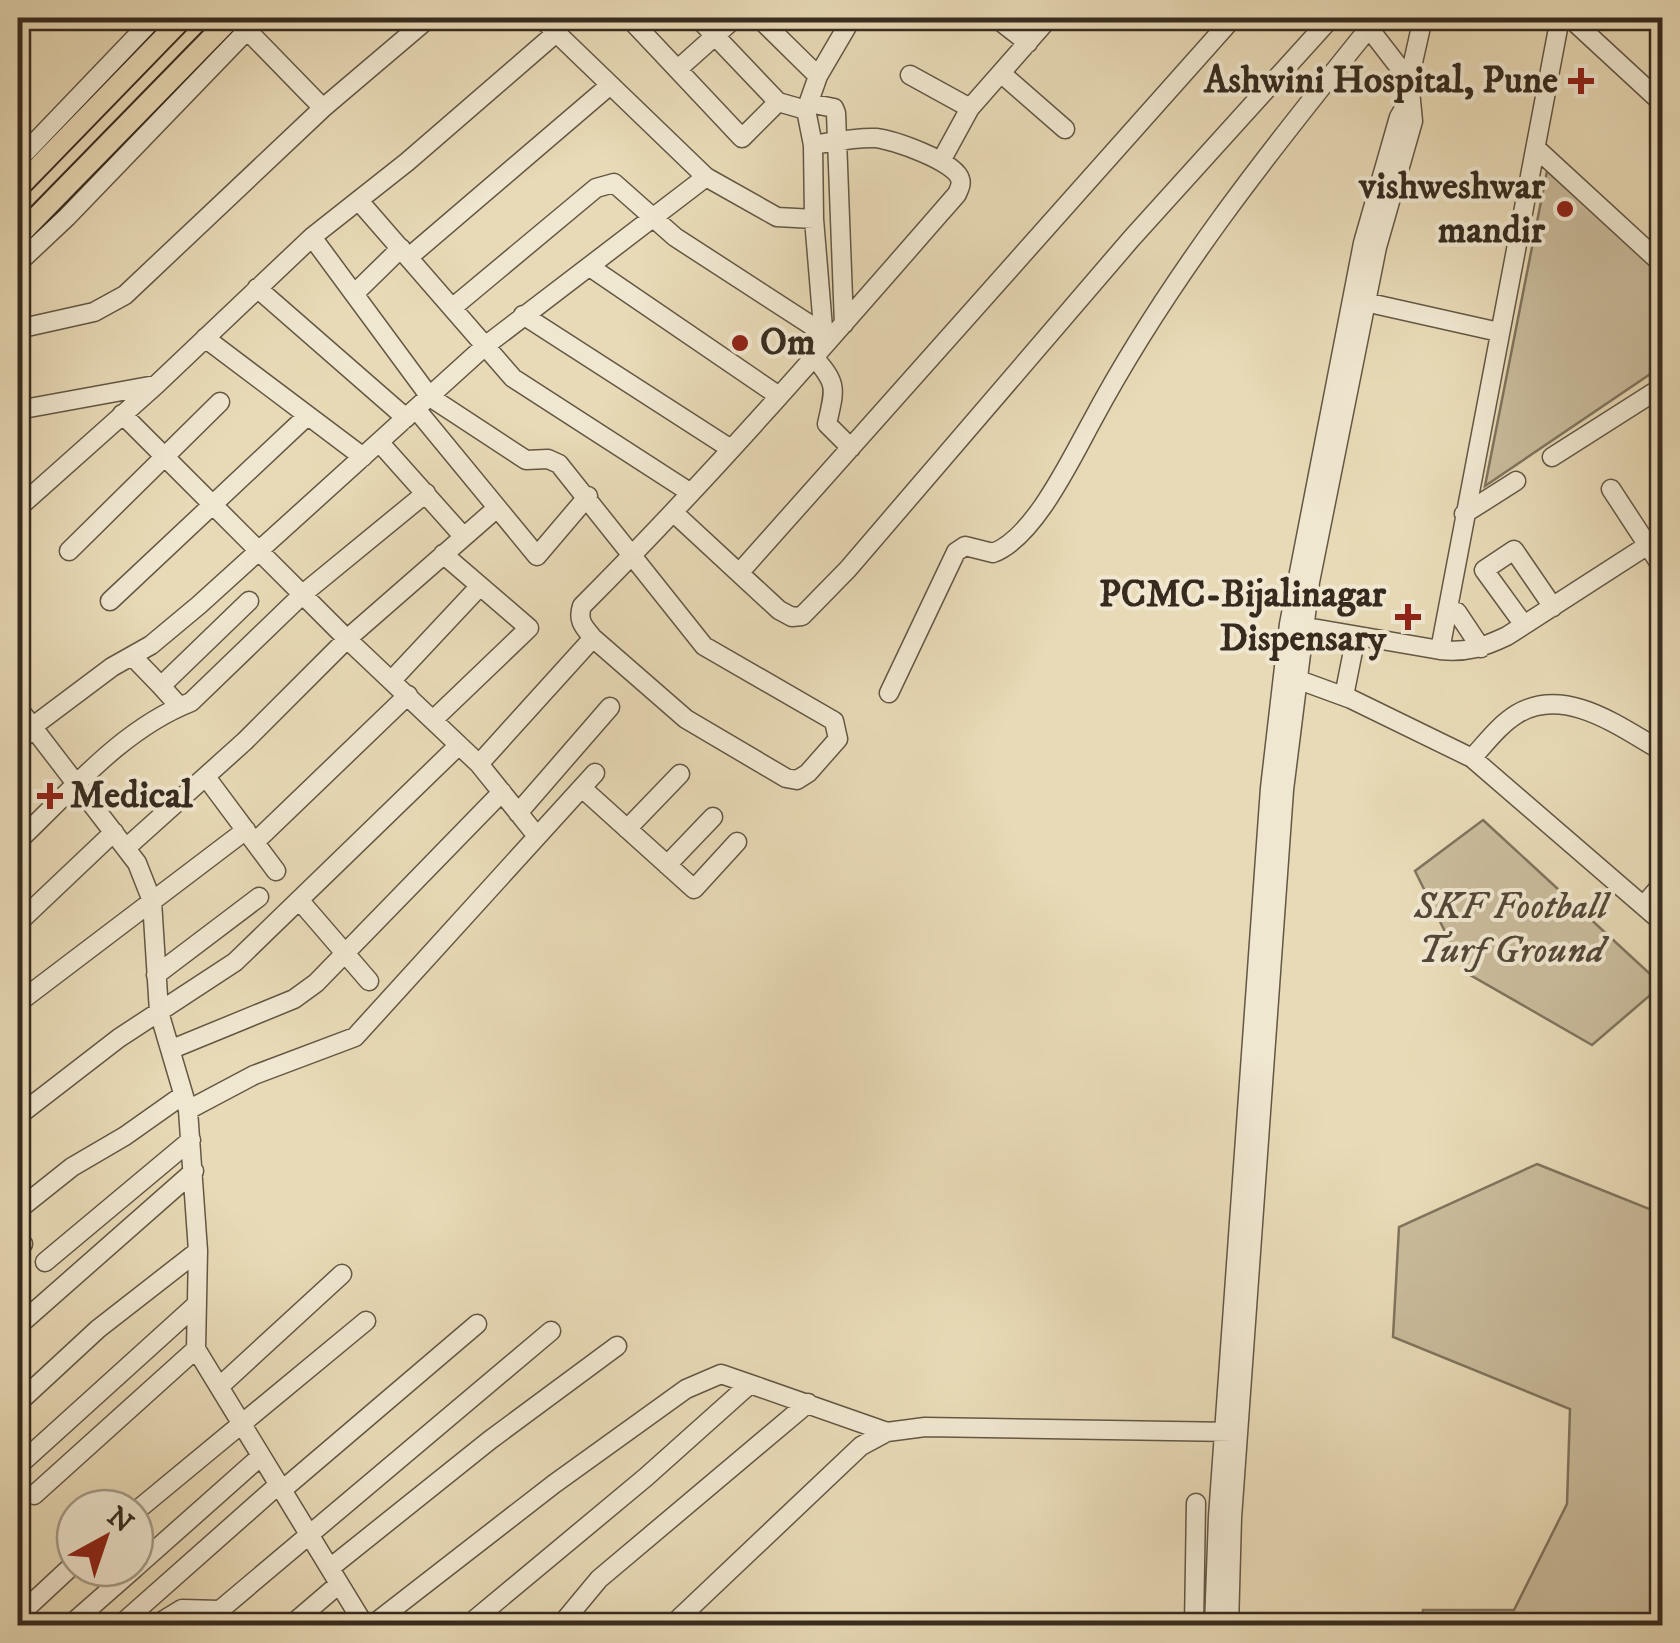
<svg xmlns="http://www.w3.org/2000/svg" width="1680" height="1643" viewBox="0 0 1680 1643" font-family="'IM FELL DW Pica',serif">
	<rect width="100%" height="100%" fill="#e8dab6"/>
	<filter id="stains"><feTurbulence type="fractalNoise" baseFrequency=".002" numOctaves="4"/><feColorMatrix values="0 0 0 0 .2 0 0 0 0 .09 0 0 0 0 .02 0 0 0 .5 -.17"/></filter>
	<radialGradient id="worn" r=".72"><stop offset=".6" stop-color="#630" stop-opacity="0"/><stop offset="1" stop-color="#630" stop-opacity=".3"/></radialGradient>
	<path fill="#cabc9c" stroke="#80745e" stroke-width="2.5" d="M 1547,171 L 1662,271 L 1662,366 L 1485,486 Z
		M 1483,820 L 1662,985 L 1592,1045 L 1465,972 L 1415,871 Z
		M 1537,1164 L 1662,1214 L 1662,1625 L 1422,1625 L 1423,1610 L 1514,1610 L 1567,1504 L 1570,1409 L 1393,1337 L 1399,1227 Z"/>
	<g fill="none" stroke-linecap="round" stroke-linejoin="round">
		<defs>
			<path id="minor" d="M 541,18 L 706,177 L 777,217 L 814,219
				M 629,18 L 742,138 L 778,102
				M 698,18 L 778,102 L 806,110
				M 759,18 L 818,76
				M 996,18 L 1028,43
				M 1361,18 L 1409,80
				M 1570,18 L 1662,103
				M 247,30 L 323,108
				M 678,69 L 735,18
				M 1002,74 L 1065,129
				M 910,75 L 970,108
				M 809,103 L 834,108 L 836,113 L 844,324
				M 1537,149 L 1662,264
				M 18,160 L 154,18
				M 941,161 L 970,108 L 1049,18
				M 359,201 L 513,378 L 691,493
				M 312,237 L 430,397 L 526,460 L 548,459 L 559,464 L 704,646 L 834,721 L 838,739 L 808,773 L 797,780 L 786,778 L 686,719 L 593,638 C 584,627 577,621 582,606 C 713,475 835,334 957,194 C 959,189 962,184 960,179 C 955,161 893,140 876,138 C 854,137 834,142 813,145
				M 409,257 L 609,86
				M 18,263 L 67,217 L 259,18
				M 590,267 L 779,396
				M 257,288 L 406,418
				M 354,294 L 401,248
				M 1365,302 L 1499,332
				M 452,308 L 596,188 L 614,183 L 675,237 L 823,333
				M 523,315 L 731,449
				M 18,329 L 94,312 L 125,295 L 323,108 L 429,18
				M 205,338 L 363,457
				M 824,340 L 814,219 L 813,145 L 806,110 L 818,76 L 852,18
				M 814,357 C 838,385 835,388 827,424 L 851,448
				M 416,409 L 537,556 L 588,496
				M 18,410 L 155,385
				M 122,414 L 347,639 L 479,764 L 537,836
				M 380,443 L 463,536
				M 1552,457 L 1662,387
				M 1611,489 L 1662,567
				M 18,508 L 156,385 L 312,237 L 407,162 L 556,33
				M 673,512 L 779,610 L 792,617 L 802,616 L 848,569 L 1131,239 L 1331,18
				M 1464,514 L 1516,481
				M 69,551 L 220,402
				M 740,572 L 1233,18
				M 110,601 L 306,417
				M 1457,612 L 1481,648
				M 1295,625 L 1440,650 C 1466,653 1484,647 1507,636 L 1662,536
				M 1524,625 L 1484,570 L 1514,550 L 1553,607
				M 1440,650 L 1560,18
				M 133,657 L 161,686
				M 392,680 L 480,586
				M 1288,680 L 1299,680 L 1351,699 L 1472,758 L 1662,922
				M 889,693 L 956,552 L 965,546 L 993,553 C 1034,538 1071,459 1092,421 C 1168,279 1268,153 1369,28
				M 1344,696 L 1356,636
				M 179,706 L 161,686 L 249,601
				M 18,708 L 137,863 L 152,901 L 159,1012 L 188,1110 L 198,1251 L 196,1349 L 365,1626
				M 433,720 L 529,628 L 443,554
				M 18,744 L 32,727 L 112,667 L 151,645 L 199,605 L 485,346 L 706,177
				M 1472,758 C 1486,743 1499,725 1517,714 C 1566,685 1621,728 1662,751
				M 479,764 L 593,638
				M 206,777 L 276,871
				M 582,788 L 694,889 L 737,842
				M 518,813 L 610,707
				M 627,829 L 680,774
				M 18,841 C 71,791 122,729 191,702 L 304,593 L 426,493
				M 255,842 L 408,695
				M 126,848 L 245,741 L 347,639 L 497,508
				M 667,865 L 713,817
				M 300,901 L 369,981
				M 1644,905 L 1662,884
				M 18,923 L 114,832
				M 156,975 L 259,897
				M 18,1003 L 246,830
				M 172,1049 L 294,999 L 316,983 L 502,792
				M 188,1110 L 254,1075 L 355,1037 L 595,773
				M 18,1116 L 119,1038 L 235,962 L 459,745
				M 18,1210 L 72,1167 L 125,1136 L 183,1095
				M 18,1249 L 23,1244
				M 45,1262 L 191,1140
				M 18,1326 L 194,1171
				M 219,1387 L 342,1274
				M 18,1403 L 98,1329 L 198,1251
				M 18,1466 L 197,1304
				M 281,1491 L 477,1324
				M 34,1495 L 196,1349
				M 135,1512 L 366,1321
				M 135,1568 L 260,1457
				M 330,1568 L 490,1440 L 617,1346
				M 18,1616 L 75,1563
				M 69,1626 L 135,1568
				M 119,1626 L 277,1486
				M 154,1626 L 182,1609 L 220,1610
				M 201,1626 L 551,1331
				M 290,1626 L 339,1584
				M 371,1626 L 554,1484 L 686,1389 L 721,1374 L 750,1384
				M 467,1626 L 646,1477 L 750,1384 L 887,1432
				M 560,1626 L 599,1579 L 808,1403
				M 671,1626 L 861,1446 L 887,1432 L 925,1427 L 1233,1432
				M 1194,1626 L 1196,1503
				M 1214,1626 L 1218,1517 L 1270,788 L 1289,624 L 1363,243 L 1399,117 L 1409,100
				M 1229,1626 L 1232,1518 L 1284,790 L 1310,582 L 1377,247 L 1413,121 L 1409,80 L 1423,18"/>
			<path id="major" d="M 18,188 L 183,18
				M 18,236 L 231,18"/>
		</defs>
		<use href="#minor" stroke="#635745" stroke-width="21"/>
		<use href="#major" stroke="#372b1f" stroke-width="24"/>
		<use href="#minor" stroke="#f0e7d0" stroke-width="18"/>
		<use href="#major" stroke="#e8dab6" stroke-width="20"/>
		<defs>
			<path id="rail" d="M 1647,18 L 1662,32"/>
		</defs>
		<use href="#rail" stroke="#372b1f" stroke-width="8"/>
		<use href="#rail" stroke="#f0e7d0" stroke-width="4" stroke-dasharray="11" stroke-linecap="butt"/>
	</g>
	<g fill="#8f2418" stroke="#f0e7d0" stroke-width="4">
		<path d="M1576 66h10v10h10v10h-10v10h-10v-10h-10v-10h10z"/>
		<circle cx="1565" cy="209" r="10"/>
		<circle cx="740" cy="343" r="10"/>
		<path d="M1403 602h10v10h10v10h-10v10h-10v-10h-10v-10h10z"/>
		<path d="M45 781h10v10h10v10h-10v10h-10v-10h-10v-10h10z"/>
	</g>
	<g text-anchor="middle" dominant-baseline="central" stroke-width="8" stroke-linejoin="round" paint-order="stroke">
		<g font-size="38" font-weight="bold" fill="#372b1f" stroke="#f0e7d0" text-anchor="end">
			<text x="1558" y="81">Ashwini Hospital, Pune</text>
			<text x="1545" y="187">vishweshwar<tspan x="1545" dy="44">mandir</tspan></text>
			<text x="760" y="343" text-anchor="start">Om</text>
			<text x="1386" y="595">PCMC-Bijalinagar<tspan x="1386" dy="44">Dispensary</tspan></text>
			<text x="70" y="796" text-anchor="start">Medical</text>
		</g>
		<g font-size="38" font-style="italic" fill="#544838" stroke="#f0e7d0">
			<text x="1511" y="907">SKF Football<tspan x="1511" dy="44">Turf Ground</tspan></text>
		</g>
	</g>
	<rect width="1680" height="1643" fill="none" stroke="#e8dab6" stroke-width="60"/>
	<rect x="20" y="20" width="1640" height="1603" fill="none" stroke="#372b1f" stroke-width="5"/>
	<rect x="30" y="30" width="1620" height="1583" fill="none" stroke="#372b1f" stroke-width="2.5"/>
	<g transform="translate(105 1538) rotate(40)"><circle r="48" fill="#f0e7d0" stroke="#a69c89" stroke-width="2.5"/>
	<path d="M0-8L18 38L0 25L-18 38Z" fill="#8f2418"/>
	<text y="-15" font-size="28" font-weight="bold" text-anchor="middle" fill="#372b1f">N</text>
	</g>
	<rect width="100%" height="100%" filter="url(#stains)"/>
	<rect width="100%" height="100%" fill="url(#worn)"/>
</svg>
